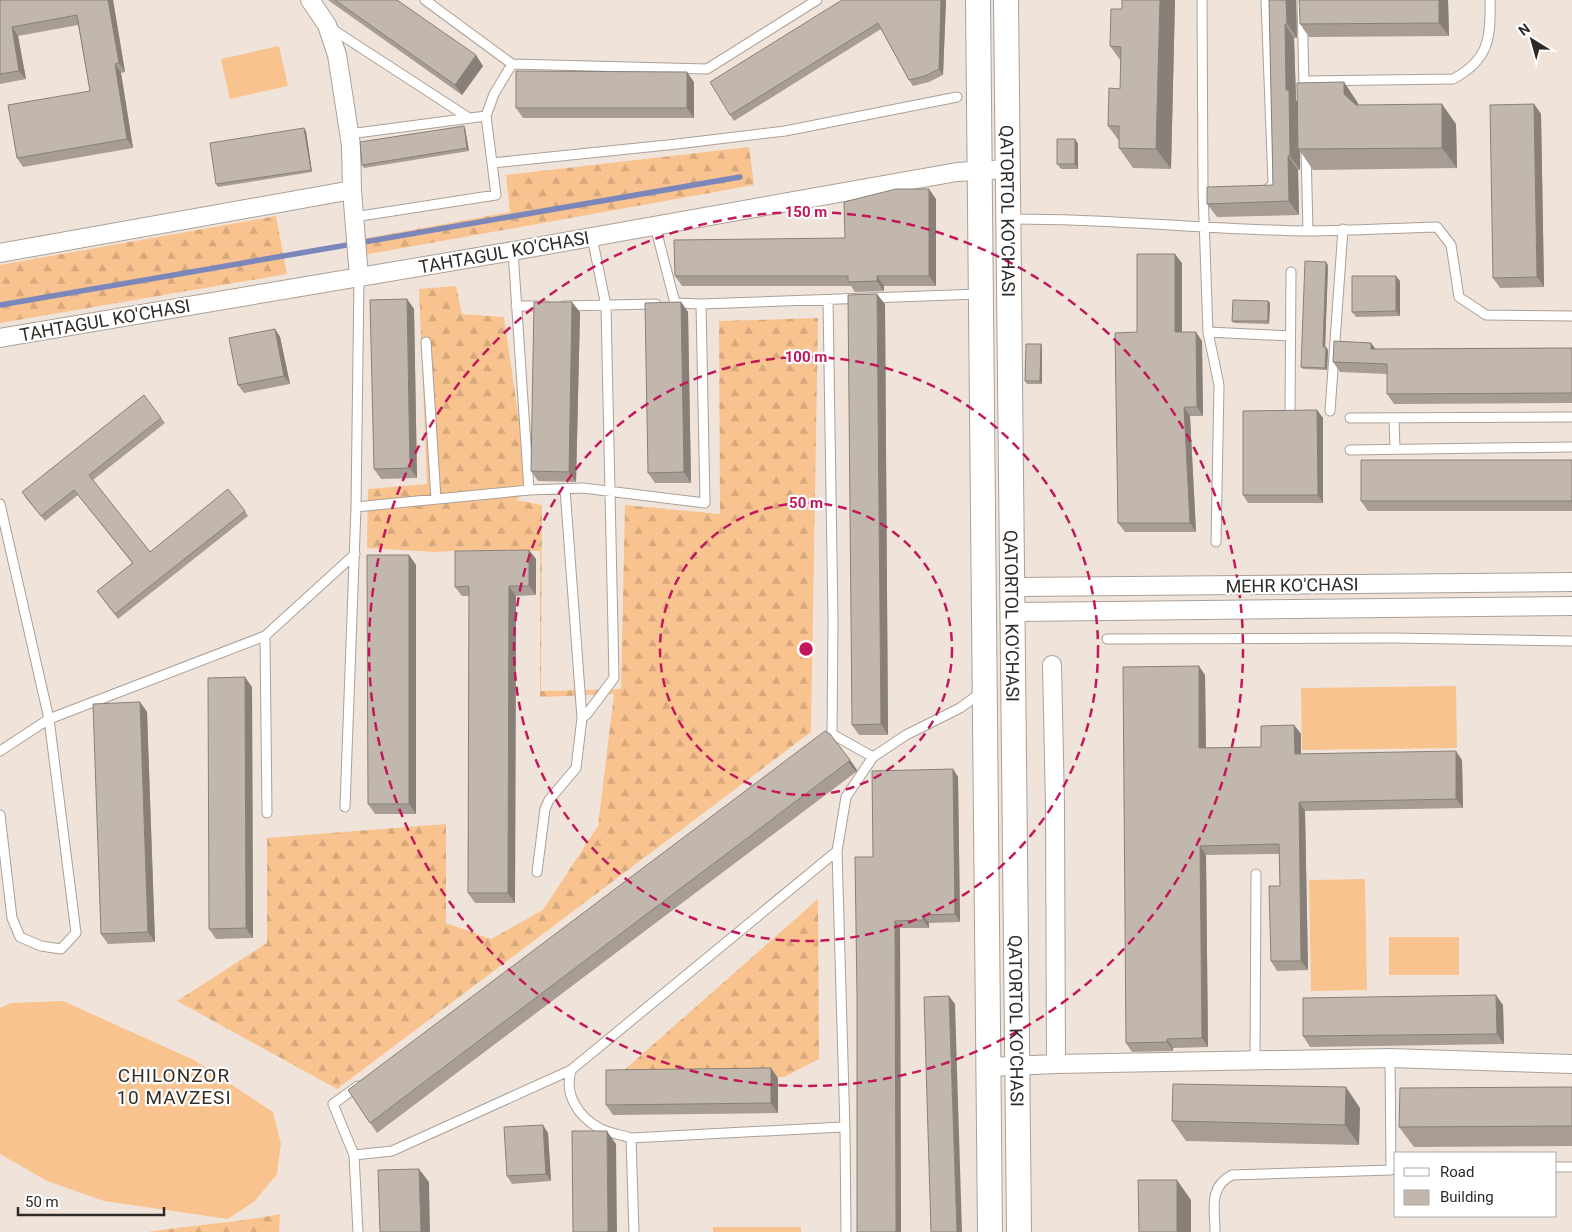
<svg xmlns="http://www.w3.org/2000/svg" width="1572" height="1232" viewBox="0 0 1572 1232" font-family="Roboto,sans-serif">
	<defs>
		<pattern id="forest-firs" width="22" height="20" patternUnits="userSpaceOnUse" patternTransform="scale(1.25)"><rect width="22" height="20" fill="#f9c390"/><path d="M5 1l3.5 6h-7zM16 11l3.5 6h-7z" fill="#d6a87c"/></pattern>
	</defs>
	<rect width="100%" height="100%" fill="#f0e4da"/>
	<path fill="#f9c390" d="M 279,46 L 288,86 L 230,99 L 221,59 Z
		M 1456,686 L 1457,748 L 1302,750 L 1301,688 Z
		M 1365,879 L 1367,990 L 1311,991 L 1309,880 Z
		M 1389,937 L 1459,937 L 1459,975 L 1389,975 Z
		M 63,1001 L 194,1060 L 273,1112 L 281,1144 L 277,1174 L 255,1201 L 228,1219 L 104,1201 L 47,1181 L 0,1154 L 0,1008 L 11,1003 Z
		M 713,1227 L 801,1227 L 801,1232 L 713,1232 Z"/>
	<path fill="url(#forest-firs)" d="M 749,147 L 754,185 L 364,255 L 362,239 L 510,212 L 506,175 Z
		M 276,216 L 287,274 L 0,323 L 0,265 Z
		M 456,286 L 462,314 L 504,317 L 529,490 L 516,500 L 542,505 L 541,691 L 621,689 L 625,505 L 720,514 L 719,321 L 818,318 L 811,732 L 337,1089 L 177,1001 L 267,943 L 267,838 L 446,824 L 446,923 L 491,939 L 543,910 L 598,826 L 614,694 L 540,697 L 540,551 L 468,550 L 435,552 L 367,548 L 368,489 L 427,484 L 419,289 Z
		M 818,899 L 819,1059 L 784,1077 L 613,1080 Z
		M 280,1214 L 279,1232 L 147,1232 C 192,1225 236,1223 280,1214 Z"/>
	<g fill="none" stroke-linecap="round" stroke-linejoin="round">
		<path stroke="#7b87bb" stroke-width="5.5" d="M 0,305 L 740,177"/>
		<defs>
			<path id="lane" d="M 425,0 L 512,64 L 707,69 L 817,0
				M 1202,0 L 1203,191 L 1208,332 L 1219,385 L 1216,542
				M 1302,0 L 1304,85
				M 329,27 L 469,118
				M 1304,81 L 1453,79 C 1489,60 1491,38 1490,0
				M 349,134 L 486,116
				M 1306,150 L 1308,231
				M 492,163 L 486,116 L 494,94 L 512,64
				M 1264,192 L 1273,184 L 1266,0
				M 354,217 L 496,195 L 492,163 L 677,144 L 785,131 L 957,97
				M 1008,219 C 1108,218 1208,230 1308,231 C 1351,231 1394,228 1437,227 L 1451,245 L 1459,297 L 1486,315 L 1572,316
				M 655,226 L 675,303 L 701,304 L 981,294
				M 513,251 L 529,490 L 583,488 L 705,503 L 701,304
				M 359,277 L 356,507 L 529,490
				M 828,300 L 833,620 L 832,734
				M 516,306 L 546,306
				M 564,306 L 656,304
				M 1208,332 L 1290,336
				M 426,342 L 436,499
				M 1290,411 L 1291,272
				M 1330,411 L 1343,229
				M 1350,418 L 1572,417
				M 1394,418 L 1395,449
				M 1350,450 L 1572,447
				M 565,489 L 582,718
				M 0,504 L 49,719 L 76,933 L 61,949 L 41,946 L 20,937 L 12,918 L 0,815
				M 1107,639 L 1393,638 L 1572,641
				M 822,741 L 832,734 L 873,757
				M 0,751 L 49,719 L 265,636
				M 345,807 L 356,507
				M 267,813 L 265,636 L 355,554
				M 837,851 L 845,1131
				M 537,872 L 545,809 L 549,800 L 576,768 L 582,718 L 587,714 L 614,678 L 606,306 L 592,237
				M 1255,1060 L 1256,874
				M 571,1070 C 564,1095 578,1117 601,1129 C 610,1133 621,1135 631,1138 L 842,1127 L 845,1131 L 846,1232
				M 358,1086 L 333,1104 L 354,1155 L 358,1232
				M 631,1138 L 634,1232
				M 354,1155 L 392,1151 L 571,1070 L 837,851 L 846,797 L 873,757 L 906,735 L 960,708 L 982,692
				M 1556,1167 L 1572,1167
				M 1215,1232 C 1215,1210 1208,1187 1232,1175 L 1391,1170 L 1390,1058"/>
			<path id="street" d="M 310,0 L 327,25 L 337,55 L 351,145 L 352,190 L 359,277
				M 0,253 L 352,190
				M 0,338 L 513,251 L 957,172 L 1008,169
				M 1012,587 L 1572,582
				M 1012,612 L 1572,606
				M 1052,665 L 1055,805 L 1056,1064
				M 988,1067 L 1056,1064 L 1390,1058 L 1572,1064"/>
			<g id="secondary">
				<path d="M 978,0 L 990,1232"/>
				<path id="s1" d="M 1006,0 L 1019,1232"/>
			</g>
		</defs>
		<use href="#lane" stroke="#aba097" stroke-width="11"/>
		<use href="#street" stroke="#aba097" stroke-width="20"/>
		<use href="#secondary" stroke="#aba097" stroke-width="26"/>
		<use href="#lane" stroke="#fff" stroke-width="9"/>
		<use href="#street" stroke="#fff" stroke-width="18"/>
		<use href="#secondary" stroke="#fff" stroke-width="24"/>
	</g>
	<path fill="#a79d94" d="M 0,0 L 113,0 L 125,72 L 121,73 L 133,148 L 23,167 L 17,158 L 90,91 L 78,25 L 18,36 L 26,79 L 0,84 Z
		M 328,0 L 397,0 L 483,66 L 462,95 Z
		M 842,0 L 946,0 L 943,75 L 929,82 L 913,86 L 909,80 L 881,29 L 734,121 L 730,115 Z
		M 1122,0 L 1175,0 L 1171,169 L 1133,168 L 1119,148 L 1119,141 L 1108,126 L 1120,89 L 1121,61 L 1110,46 L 1122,9 Z
		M 1269,0 L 1296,0 L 1297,38 L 1294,38 L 1296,100 L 1297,102 L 1358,103 L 1358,105 L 1456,124 L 1457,168 L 1313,170 L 1300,151 L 1300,170 L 1298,170 L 1299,215 L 1217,217 L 1207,204 L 1273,185 Z
		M 1448,0 L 1449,36 L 1309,37 L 1300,24 Z
		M 694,82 L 694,118 L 523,118 L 516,108 Z
		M 1534,104 L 1541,114 L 1544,287 L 1500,288 L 1493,278 Z
		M 465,128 L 469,151 L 364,168 L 362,165 Z
		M 306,131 L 312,172 L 218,187 L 216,184 Z
		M 1075,139 L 1078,144 L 1078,169 L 1061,169 L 1057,164 Z
		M 936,199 L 936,286 L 884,286 L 884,291 L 855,292 L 851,286 L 682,286 L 675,276 L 845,238 Z
		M 1182,263 L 1182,332 L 1202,341 L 1203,416 L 1190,416 L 1196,532 L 1125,532 L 1118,523 L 1137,332 Z
		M 1328,265 L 1325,347 L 1328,350 L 1327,370 L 1303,369 L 1301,367 Z
		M 1400,281 L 1400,316 L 1356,317 L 1352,312 Z
		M 407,299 L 414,309 L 417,478 L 381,479 L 374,469 Z
		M 1268,301 L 1270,303 L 1269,324 L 1234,323 L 1232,321 Z
		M 681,302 L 688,312 L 691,483 L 655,483 L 648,473 Z
		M 885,304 L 888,735 L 859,735 L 852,725 Z
		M 580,312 L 576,482 L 538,481 L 531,471 Z
		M 275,329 L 280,337 L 290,384 L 244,393 L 238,385 Z
		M 1371,343 L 1375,349 L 1572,348 L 1572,403 L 1394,404 L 1387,394 L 1387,374 L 1340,372 L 1333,362 Z
		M 1041,344 L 1042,347 L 1042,384 L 1027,384 L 1025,381 Z
		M 1317,410 L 1323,418 L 1323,503 L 1248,503 L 1243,495 Z
		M 161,418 L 165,423 L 93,480 L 150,552 L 245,511 L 248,516 L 118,619 L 97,591 L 132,563 L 78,495 L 45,521 L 25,497 Z
		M 1572,460 L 1572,511 L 1368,511 L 1361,501 Z
		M 529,550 L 536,559 L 536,595 L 516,596 L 515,903 L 475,903 L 468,893 L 469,596 L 462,596 L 455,587 Z
		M 409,555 L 416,565 L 416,814 L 375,814 L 368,804 Z
		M 1205,675 L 1206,748 L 1261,747 L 1294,725 L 1301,734 L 1301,754 L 1462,760 L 1463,808 L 1305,811 L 1308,970 L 1277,971 L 1271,961 L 1280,886 L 1279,854 L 1206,855 L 1208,1047 L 1173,1048 L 1173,1051 L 1132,1052 L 1126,1043 Z
		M 252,687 L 253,938 L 216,939 L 209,929 Z
		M 140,702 L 147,712 L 155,942 L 108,944 L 101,934 Z
		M 850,760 L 857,770 L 856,772 L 377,1133 L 348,1090 Z
		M 953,769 L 958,777 L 960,922 L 929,923 L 929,928 L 900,928 L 901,1232 L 873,857 Z
		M 1503,1005 L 1504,1044 L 1310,1047 L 1303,1036 Z
		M 778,1078 L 778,1113 L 613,1115 L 606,1105 Z
		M 1572,1087 L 1572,1146 L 1414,1147 L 1399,1127 Z
		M 1360,1108 L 1359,1145 L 1186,1141 L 1172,1121 Z
		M 548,1133 L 551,1181 L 512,1184 L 507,1176 Z"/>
	<path fill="#888078" d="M 108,0 L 113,0 L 125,72 L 119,63 Z
		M 941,0 L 946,0 L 943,75 L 939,69 Z
		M 1160,0 L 1175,0 L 1171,169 L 1156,149 Z
		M 1286,0 L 1296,0 L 1297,38 L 1287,24 Z
		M 1439,0 L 1448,0 L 1449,36 L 1439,23 Z
		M 1285,24 L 1294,38 L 1296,100 L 1298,103 L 1298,149 L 1300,151 L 1300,170 L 1290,156 L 1286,90 Z
		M 12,27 L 18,36 L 26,79 L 19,71 Z
		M 476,55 L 483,66 L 462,95 L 455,85 Z
		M 115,64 L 121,73 L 133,148 L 127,139 Z
		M 687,72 L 694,82 L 694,118 L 687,108 Z
		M 1344,82 L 1358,103 L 1358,114 L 1344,94 Z
		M 1442,104 L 1456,124 L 1457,168 L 1442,148 Z
		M 1534,104 L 1541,114 L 1544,287 L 1537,277 Z
		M 464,126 L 465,128 L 469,151 L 467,148 Z
		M 304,128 L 306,131 L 312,172 L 311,170 Z
		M 1075,139 L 1078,144 L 1078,169 L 1075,164 Z
		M 1288,156 L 1298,170 L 1299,215 L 1289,201 Z
		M 929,189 L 936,199 L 936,286 L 929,276 Z
		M 1175,254 L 1182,263 L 1182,341 L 1175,332 Z
		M 1326,262 L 1328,265 L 1325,350 L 1323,347 Z
		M 877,276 L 884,286 L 884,291 L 877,281 Z
		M 1396,276 L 1400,281 L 1400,316 L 1396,311 Z
		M 877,294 L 885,304 L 888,735 L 881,724 Z
		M 407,299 L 414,309 L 417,478 L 410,468 Z
		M 1268,301 L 1270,303 L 1269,324 L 1268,321 Z
		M 572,302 L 580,312 L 576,482 L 569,472 Z
		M 681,302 L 688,312 L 691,483 L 684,472 Z
		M 275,329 L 280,337 L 290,384 L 284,376 Z
		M 1196,332 L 1202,341 L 1203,416 L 1197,407 Z
		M 1371,343 L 1378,352 L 1371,349 Z
		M 1041,344 L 1042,347 L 1042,384 L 1040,381 Z
		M 1326,347 L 1328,350 L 1327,370 L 1325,368 Z
		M 1184,407 L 1190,416 L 1196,532 L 1190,523 Z
		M 1317,410 L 1323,418 L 1323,503 L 1318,495 Z
		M 529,550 L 536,559 L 536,595 L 529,586 Z
		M 409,555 L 416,565 L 416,814 L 409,804 Z
		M 509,586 L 516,596 L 515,903 L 508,893 Z
		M 1199,666 L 1205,675 L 1206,757 L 1199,748 Z
		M 245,677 L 252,687 L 253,938 L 246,928 Z
		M 140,702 L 147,712 L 155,942 L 148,932 Z
		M 1294,725 L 1301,734 L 1301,763 L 1295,754 Z
		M 1456,751 L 1462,760 L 1463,808 L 1456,799 Z
		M 850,760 L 857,770 L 856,772 L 848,762 Z
		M 953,769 L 958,777 L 960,922 L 955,914 Z
		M 1299,802 L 1305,811 L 1308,970 L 1301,961 Z
		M 1200,846 L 1206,855 L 1208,1047 L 1202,1038 Z
		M 923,915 L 929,923 L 929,928 L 923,920 Z
		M 895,921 L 900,928 L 901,1232 L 896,1232 Z
		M 1496,995 L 1503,1005 L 1504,1044 L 1497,1034 Z
		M 949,996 L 955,1004 L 962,1232 L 957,1232 Z
		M 1167,1039 L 1173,1048 L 1173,1051 L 1167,1042 Z
		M 771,1068 L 778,1078 L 778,1113 L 771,1103 Z
		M 1346,1087 L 1360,1108 L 1359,1145 L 1345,1125 Z
		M 543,1125 L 548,1133 L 551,1181 L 546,1174 Z
		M 607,1131 L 616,1144 L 617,1232 L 608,1232 Z
		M 419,1169 L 429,1182 L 430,1232 L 421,1232 Z
		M 1177,1180 L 1191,1200 L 1191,1232 L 1177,1232 Z"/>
	<path fill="#c2b7ac" stroke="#888078" d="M 0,0 L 108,0 L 119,63 L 115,64 L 127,139 L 17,158 L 8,105 L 90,91 L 77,15 L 12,27 L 19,71 L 0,74 Z
		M 335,0 L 397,0 L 476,55 L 455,85 Z
		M 842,0 L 941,0 L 939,69 L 925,76 L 909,80 L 878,23 L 730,115 L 710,82 Z
		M 1122,0 L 1160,0 L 1156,149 L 1119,148 L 1119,126 L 1108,126 L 1109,88 L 1120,89 L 1121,47 L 1110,46 L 1111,9 L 1122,9 Z
		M 1269,0 L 1286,0 L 1287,24 L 1285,24 L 1286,90 L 1289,90 L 1290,156 L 1288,156 L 1289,201 L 1207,204 L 1207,187 L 1273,185 Z
		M 1299,0 L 1439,0 L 1439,23 L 1300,24 Z
		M 516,71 L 687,72 L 687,108 L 516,108 Z
		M 1344,82 L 1344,94 L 1356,105 L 1442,104 L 1442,148 L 1298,149 L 1297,83 Z
		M 1534,104 L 1537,277 L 1493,278 L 1490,105 Z
		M 464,126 L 467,148 L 362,165 L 360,142 Z
		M 304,128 L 311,170 L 216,184 L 210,143 Z
		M 1057,139 L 1075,139 L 1075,164 L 1057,164 Z
		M 896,189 L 929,189 L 929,276 L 877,276 L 877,281 L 848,282 L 848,276 L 675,276 L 674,240 L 845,238 L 844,202 Z
		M 1137,254 L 1175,254 L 1175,332 L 1196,332 L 1197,407 L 1184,407 L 1190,523 L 1118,523 L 1115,333 L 1137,332 Z
		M 1305,261 L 1326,262 L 1323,347 L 1326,347 L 1325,368 L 1301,367 Z
		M 1352,276 L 1396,276 L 1396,311 L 1352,312 Z
		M 877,294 L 881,724 L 852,725 L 848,295 Z
		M 407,299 L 410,468 L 374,469 L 370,300 Z
		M 1233,300 L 1268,301 L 1268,321 L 1232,321 Z
		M 534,302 L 572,302 L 569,472 L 531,471 Z
		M 681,302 L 684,472 L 648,473 L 645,303 Z
		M 275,329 L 284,376 L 238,385 L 229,338 Z
		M 1334,341 L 1371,343 L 1371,349 L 1572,348 L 1572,393 L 1387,394 L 1387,364 L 1333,362 Z
		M 1026,344 L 1041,344 L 1040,381 L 1025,381 Z
		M 144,395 L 161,418 L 89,475 L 150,552 L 228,489 L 245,511 L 115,614 L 97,591 L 133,563 L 74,490 L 41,516 L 22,492 Z
		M 1317,410 L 1318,495 L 1243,495 L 1243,411 Z
		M 1361,460 L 1572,460 L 1572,501 L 1361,501 Z
		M 529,550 L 529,586 L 509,586 L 508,893 L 468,893 L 469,586 L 455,587 L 455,551 Z
		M 367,555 L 409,555 L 409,804 L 368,804 Z
		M 1199,666 L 1199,748 L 1261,747 L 1261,726 L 1294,725 L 1295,754 L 1456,751 L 1456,799 L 1299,802 L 1301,961 L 1271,961 L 1269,886 L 1280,886 L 1279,844 L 1200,846 L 1202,1038 L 1167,1039 L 1167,1042 L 1126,1043 L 1123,667 Z
		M 245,677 L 246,928 L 209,929 L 208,678 Z
		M 140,702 L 148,932 L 101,934 L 93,704 Z
		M 825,731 L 830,734 L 850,760 L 848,762 L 370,1123 L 348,1090 Z
		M 953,769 L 955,914 L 923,915 L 923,920 L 895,921 L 896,1232 L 857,1232 L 857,995 L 855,857 L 873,857 L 872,771 Z
		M 1496,995 L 1497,1034 L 1303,1036 L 1303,998 Z
		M 949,996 L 957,1232 L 931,1232 L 924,997 Z
		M 771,1068 L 771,1103 L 606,1105 L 606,1070 Z
		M 1173,1084 L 1346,1087 L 1345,1125 L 1172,1121 Z
		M 1572,1087 L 1572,1126 L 1399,1127 L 1400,1088 Z
		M 543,1125 L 546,1174 L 507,1176 L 504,1127 Z
		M 572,1131 L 607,1131 L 608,1232 L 573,1232 Z
		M 419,1169 L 421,1232 L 380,1232 L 378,1170 Z
		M 1138,1180 L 1177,1180 L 1177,1232 L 1139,1232 Z"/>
	<g fill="none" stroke="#c2185b" stroke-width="2.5" stroke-dasharray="9 6">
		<circle cx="806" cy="649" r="146"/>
		<circle cx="806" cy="649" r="292"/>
		<circle cx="806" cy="649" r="437"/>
	</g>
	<g text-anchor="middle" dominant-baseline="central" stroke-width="4.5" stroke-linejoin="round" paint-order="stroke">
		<g font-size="18" fill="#2f2a26" stroke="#fff">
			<text stroke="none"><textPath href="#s1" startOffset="211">QATORTOL KO'CHASI</textPath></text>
			<text transform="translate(504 252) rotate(-10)">TAHTAGUL KO'CHASI</text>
			<text transform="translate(105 320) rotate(-10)">TAHTAGUL KO'CHASI</text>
			<text transform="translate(1292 585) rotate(-1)">MEHR KO'CHASI</text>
			<text stroke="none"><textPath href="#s1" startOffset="616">QATORTOL KO'CHASI</textPath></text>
			<text stroke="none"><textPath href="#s1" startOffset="1021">QATORTOL KO'CHASI</textPath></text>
		</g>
		<g font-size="19" letter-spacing="1" fill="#362d25" stroke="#fff">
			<text x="174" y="1075">CHILONZOR<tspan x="174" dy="22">10 MAVZESI</tspan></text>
		</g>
	</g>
	<circle cx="806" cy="649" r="8" fill="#c2185b" stroke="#fff" stroke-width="2.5"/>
	<g font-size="15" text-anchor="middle" font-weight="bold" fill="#c2185b" stroke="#fff" stroke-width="4.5" stroke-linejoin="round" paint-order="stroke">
		<text x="806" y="217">150 m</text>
		<text x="806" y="362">100 m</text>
		<text x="806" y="508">50 m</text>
	</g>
	<rect x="1394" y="1152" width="162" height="65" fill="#ffffff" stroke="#acaaa8"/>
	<rect x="1404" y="1168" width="25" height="8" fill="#ffffff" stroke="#acaaa8"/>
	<text x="1440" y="1177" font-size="15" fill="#2f2a26">Road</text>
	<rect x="1404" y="1190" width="25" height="15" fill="#c2b7ac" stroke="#acaaa8"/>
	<text x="1440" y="1202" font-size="15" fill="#2f2a26">Building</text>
	<g transform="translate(1532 40) rotate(323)" stroke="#ffffff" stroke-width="4" paint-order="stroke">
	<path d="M0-4L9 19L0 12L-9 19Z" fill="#2f2a26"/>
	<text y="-8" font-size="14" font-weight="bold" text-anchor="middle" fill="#2f2a26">N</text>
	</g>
	<path d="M18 1207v8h146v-8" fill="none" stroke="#2f2a26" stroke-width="2.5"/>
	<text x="25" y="1207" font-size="15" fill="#2f2a26" stroke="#ffffff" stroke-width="4" paint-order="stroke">50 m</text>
</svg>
